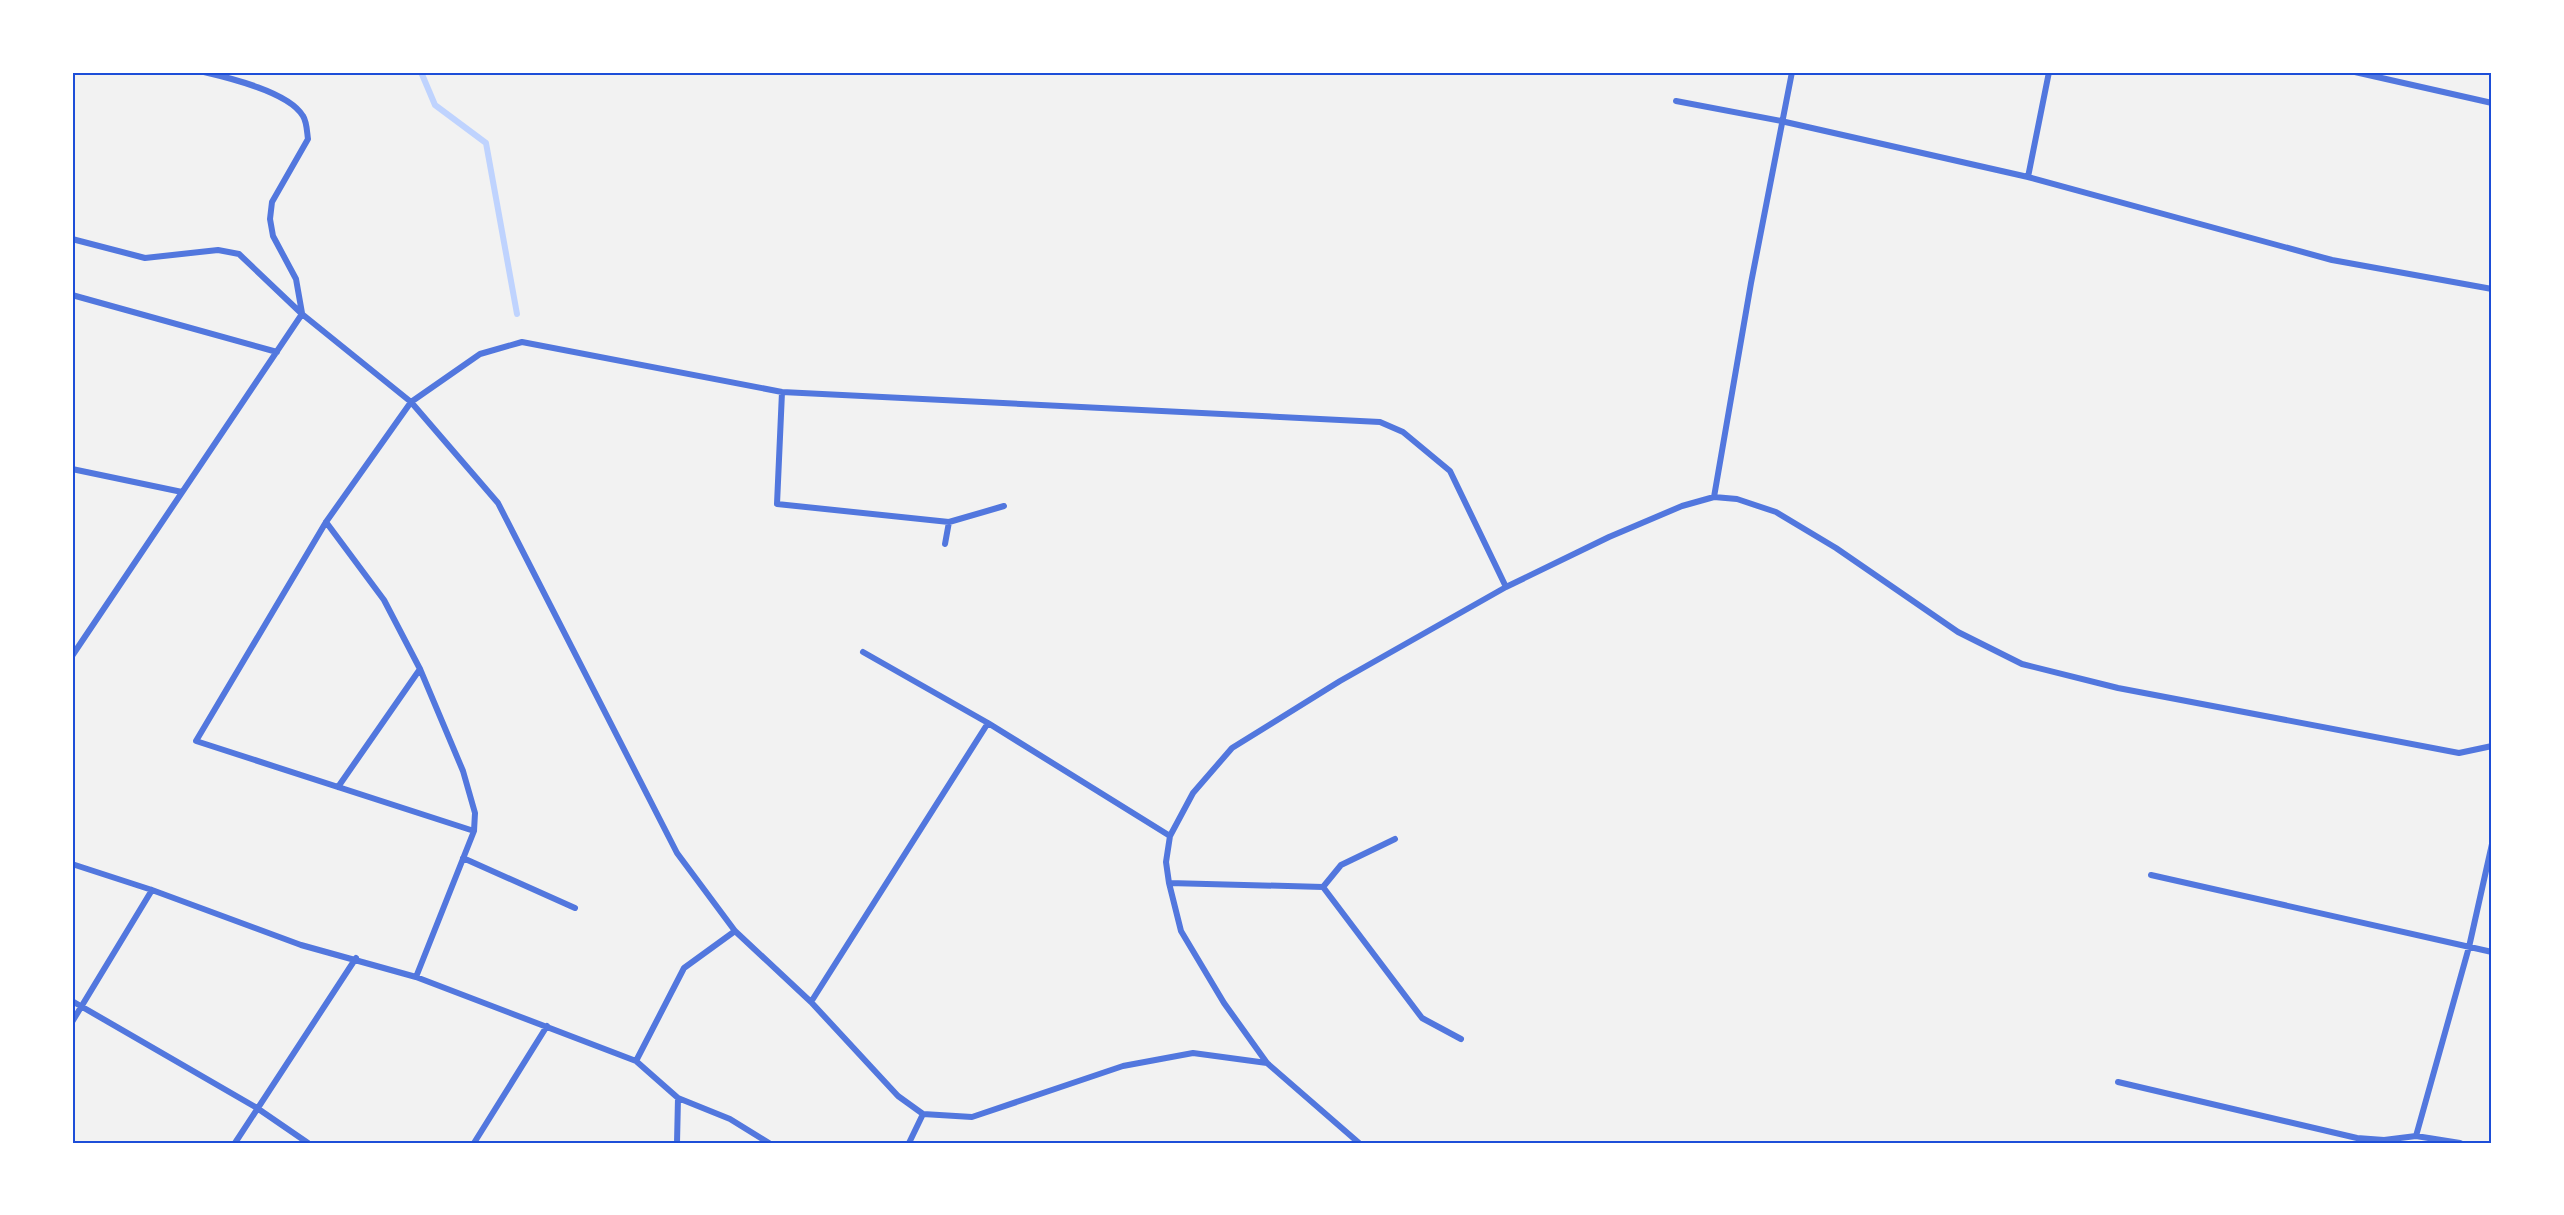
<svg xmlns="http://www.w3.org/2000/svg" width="2564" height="1215" viewBox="0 0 2564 1215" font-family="Raleway,sans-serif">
	<rect width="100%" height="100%" fill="#f2f2f2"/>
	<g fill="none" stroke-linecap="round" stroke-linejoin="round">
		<path stroke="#bfd3fe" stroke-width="6" d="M 421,72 L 435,105 L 486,143 L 517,314"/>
		<path stroke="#5277de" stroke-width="6" d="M 204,72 C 230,78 289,92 303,116 C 307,122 307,133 308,139 L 272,202 L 270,219 L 273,236 L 296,279 L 302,313
			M 2355,72 L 2492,103
			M 1676,101 L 1781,121 L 2028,177 L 2332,260 L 2492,289
			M 2028,177 L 2049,72
			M 72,239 L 145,258 L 218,250 L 239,254 L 302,314 L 411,402 L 498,503 L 677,853 L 735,931 L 811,1002 L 898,1096 L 923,1114 L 972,1117 L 1123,1066 L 1193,1053 L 1267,1063
			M 72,295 L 277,352
			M 782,392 L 777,504 L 949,522 L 1004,506
			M 72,469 L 182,492
			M 1714,497 L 1751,283 L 1792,72
			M 326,522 L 384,600 L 420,669 L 463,771 L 475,813 L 474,831 L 416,977
			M 945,544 L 949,522
			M 863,652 L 988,723 L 1170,836
			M 72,656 L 302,314
			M 338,787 L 420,669
			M 474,831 L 196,741 L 326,522 L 411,402 L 480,354 L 522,342 L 782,392 L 1380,422 L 1403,432 L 1450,471 L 1506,587
			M 463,858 L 575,908
			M 72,864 L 152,890 L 301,945 L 416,977 L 636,1061 L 678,1098 L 730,1119 L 769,1143
			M 2151,875 L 2492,952
			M 1169,883 L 1323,887
			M 1323,887 L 1422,1018 L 1461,1039
			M 1323,887 L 1341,865 L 1395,839
			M 72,1001 L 257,1108 L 308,1143
			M 811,1002 L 988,723
			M 72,1022 L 152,890
			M 636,1061 L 684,968 L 735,931
			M 2118,1082 L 2357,1138 L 2384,1140 L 2416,1136 L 2460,1143
			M 2416,1136 L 2469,947 L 2492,844
			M 235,1143 L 356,958
			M 474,1143 L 547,1026
			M 677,1143 L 678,1098
			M 909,1143 L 923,1114
			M 1359,1143 L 1267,1063 L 1224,1003 L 1181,931 L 1169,883 L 1166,862 L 1170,836 L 1193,793 L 1232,748 L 1340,681 L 1506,587 L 1609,537 L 1682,506 L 1714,497 L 1737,499 L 1776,512 L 1836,548 L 1958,632 L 2022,664 L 2118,688 L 2459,753 L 2492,746"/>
	</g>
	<rect width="2564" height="1215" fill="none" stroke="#ffffff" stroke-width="147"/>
	<rect x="74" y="74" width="2416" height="1068" fill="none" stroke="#1d4ed8" stroke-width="2"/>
</svg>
